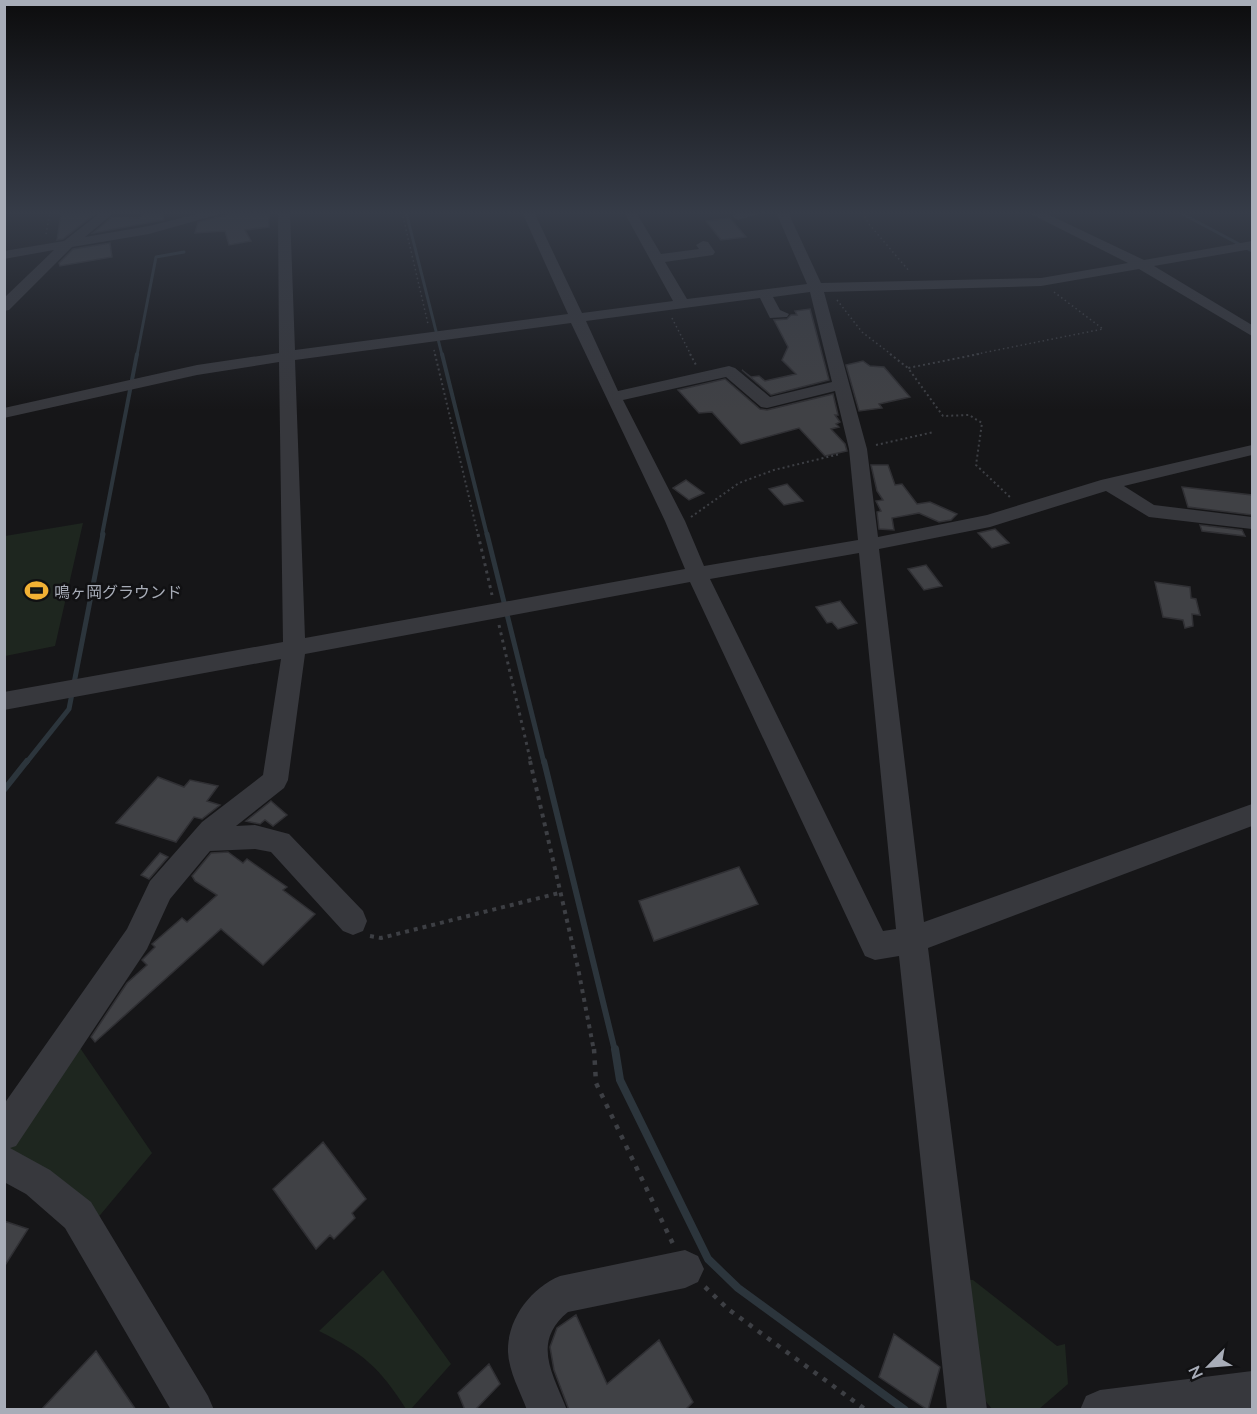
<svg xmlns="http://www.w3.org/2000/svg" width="1257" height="1414" viewBox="0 0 1257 1414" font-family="Lato,'Noto Sans JP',sans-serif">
	<rect width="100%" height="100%" fill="#161618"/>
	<path fill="#1e261f" d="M 83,523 L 55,646 L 5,656 L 5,536 Z
		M 76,1042 L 152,1153 L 96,1220 L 5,1149 Z
		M 383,1270 L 451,1364 L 411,1409 L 406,1409 C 380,1368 363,1353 319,1331 Z
		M 964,1280 L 973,1280 L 1057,1346 L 1065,1344 L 1068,1384 L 1039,1409 L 992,1409 L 983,1398 Z"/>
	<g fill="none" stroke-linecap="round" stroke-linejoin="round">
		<path stroke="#2c353c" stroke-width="3" d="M 406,212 L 442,355
			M 1179,212 L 1252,251
			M 137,355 L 156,257 L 184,252"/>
		<path stroke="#2c353c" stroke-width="4" d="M 442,354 L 487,535
			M 102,535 L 137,354"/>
		<path stroke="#2c353c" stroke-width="5" d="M 487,534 L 544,763
			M 26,763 L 69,709 L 103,534"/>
		<path stroke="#2c353c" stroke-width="6" d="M 544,761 L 615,1051
			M 4,790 L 27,761"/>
		<path stroke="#2c353c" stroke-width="8" d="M 615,1049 L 620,1080 L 708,1259 L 738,1288 L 905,1410"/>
	</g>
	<path fill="#404145" stroke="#303034" stroke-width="1.5" d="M 70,212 L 95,214 L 63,239 L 57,240 L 61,214 Z
		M 146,212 L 162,212 L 164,220 L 93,233 L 112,217 L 139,218 Z
		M 239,212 L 269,212 L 269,227 L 245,230 L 251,241 L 229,245 L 225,231 L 195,233 L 198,222 Z
		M 730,218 L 746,237 L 721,240 L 706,221 Z
		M 110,243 L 112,257 L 60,266 L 59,263 L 73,249 Z
		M 810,309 L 829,380 L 771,395 L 742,370 L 751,377 L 759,376 L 765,381 L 796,374 L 782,360 L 788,347 L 774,320 L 787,319 L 791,315 L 797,315 L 795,311 Z
		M 863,361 L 870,366 L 884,367 L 910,397 L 879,404 L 882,408 L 859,411 L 846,365 Z
		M 725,379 L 760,409 L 767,410 L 833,394 L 838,415 L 835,415 L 840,422 L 836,424 L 839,427 L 831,429 L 845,444 L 847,451 L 825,456 L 799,428 L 741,444 L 712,412 L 699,413 L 678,390 Z
		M 871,465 L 888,465 L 895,485 L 902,484 L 917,504 L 930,502 L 957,514 L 951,520 L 939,522 L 919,513 L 892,518 L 894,530 L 879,529 L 877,512 L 881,511 L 876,501 L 883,500 L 877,491 Z
		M 686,480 L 704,493 L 689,500 L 673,488 Z
		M 787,484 L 803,501 L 784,505 L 769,489 Z
		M 1182,487 L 1252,495 L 1252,515 L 1188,507 Z
		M 1200,525 L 1242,530 L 1245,536 L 1202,531 Z
		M 995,529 L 1009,543 L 992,548 L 978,533 Z
		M 926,565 L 942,586 L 924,590 L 908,569 Z
		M 1155,582 L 1190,587 L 1191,598 L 1196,599 L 1200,615 L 1192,614 L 1193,626 L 1185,628 L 1183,620 L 1163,617 Z
		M 840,601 L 857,623 L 838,629 L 832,622 L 827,623 L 816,607 Z
		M 158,777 L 184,787 L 190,780 L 218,786 L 207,801 L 220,805 L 202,819 L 194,817 L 176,842 L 116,823 Z
		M 271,801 L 287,815 L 273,826 L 265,820 L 260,824 L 246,821 Z
		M 228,852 L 243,863 L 247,859 L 287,887 L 283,890 L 315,914 L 263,965 L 221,929 L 95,1042 L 91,1037 L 127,983 L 147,965 L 142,960 L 155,947 L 152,944 L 182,918 L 187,922 L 217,895 L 195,881 L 192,876 L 211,853 Z
		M 160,853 L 168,857 L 149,879 L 141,875 Z
		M 739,867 L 758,904 L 654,941 L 639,901 Z
		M 323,1142 L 366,1199 L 352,1213 L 355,1218 L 334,1239 L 330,1235 L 316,1249 L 273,1189 Z
		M 4,1221 L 28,1229 L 4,1267 Z
		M 576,1315 L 607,1384 L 659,1340 L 693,1402 L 685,1410 L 569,1410 L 554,1370 L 550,1347 L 557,1328 Z
		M 894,1334 L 940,1367 L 928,1410 L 879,1377 Z
		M 96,1351 L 136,1410 L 41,1410 Z
		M 489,1364 L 500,1384 L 475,1410 L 465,1410 L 458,1393 Z"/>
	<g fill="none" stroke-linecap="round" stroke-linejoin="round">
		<path stroke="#3d3f44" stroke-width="1.5" stroke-dasharray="1.5 3" stroke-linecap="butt" d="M 402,212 L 428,324
			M 863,212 L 868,223 L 910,272
			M 46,234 L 50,212
			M 837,300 L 862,332 L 892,355
			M 672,318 L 691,355
			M 434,350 L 435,355
			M 972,355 L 1103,329 L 1054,292"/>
		<path stroke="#3d3f44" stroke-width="2" stroke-dasharray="2 3" stroke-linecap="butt" d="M 435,354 L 478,535
			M 690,354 L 696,365
			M 890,354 L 908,368
			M 979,354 L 908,368 L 943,416 L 969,415 L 982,423 L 976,465 L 1012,499
			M 876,445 L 934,432
			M 691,517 L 739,483 L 774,470 L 840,454"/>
		<path stroke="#3d3f44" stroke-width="3" stroke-dasharray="3 4.5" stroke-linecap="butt" d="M 478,534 L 492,595
			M 499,625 L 531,763"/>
		<path stroke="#3d3f44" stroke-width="4" stroke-dasharray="4 5" stroke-linecap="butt" d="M 530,761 L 578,968 L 594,1051
			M 370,936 L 381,938 L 559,893"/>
		<path stroke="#3d3f44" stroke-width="4.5" stroke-dasharray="4.5 7" stroke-linecap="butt" d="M 594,1049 L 596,1083 L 673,1244
			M 705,1287 L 728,1309 L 866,1410"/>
		<path fill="#37383d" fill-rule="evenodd" d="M 101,212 L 115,212 L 85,237 L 149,226 L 205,212 L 227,212 L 149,234 L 72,247 L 9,310 L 4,311 L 4,298 L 54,250 L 4,259 L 4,251 L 64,241 Z
			M 278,212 L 290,212 L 295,350 L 568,314 L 522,212 L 534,212 L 582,313 L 673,301 L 624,212 L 636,212 L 661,254 L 699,249 L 696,245 L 703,241 L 708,242 L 715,252 L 713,255 L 665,262 L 687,299 L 807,284 L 776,212 L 788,212 L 821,283 L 1041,278 L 1128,263 L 1027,212 L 1043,212 L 1144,260 L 1252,241 L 1252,249 L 1154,266 L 1252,325 L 1252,336 L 1139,269 L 1041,286 L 824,292 L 867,449 L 878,537 L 987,515 L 1101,480 L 1252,445 L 1252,455 L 1124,486 L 1154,505 L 1252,517 L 1252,529 L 1149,517 L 1106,491 L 990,527 L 879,549 L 924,922 L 1252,804 L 1252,826 L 928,948 L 987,1410 L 947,1410 L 899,956 L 875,960 L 865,956 L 690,582 L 305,654 L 288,780 L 284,788 L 236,826 L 255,825 L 289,834 L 363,911 L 367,921 L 363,931 L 353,935 L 343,931 L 271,852 L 255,849 L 210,851 L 170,899 L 147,949 L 16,1146 L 10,1148 L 50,1170 L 91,1202 L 208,1396 L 214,1410 L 171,1410 L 65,1228 L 26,1194 L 4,1182 L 4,1104 L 127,929 L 150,881 L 202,822 L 263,775 L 281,659 L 4,710 L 4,692 L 283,642 L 279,362 L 197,375 L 4,418 L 4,408 L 197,365 L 279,353 ZM 810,292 L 832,382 L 770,397 L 735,368 L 729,366 L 618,391 L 586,321 L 760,298 L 770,318 L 787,317 L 789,314 L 780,310 L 773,297 ZM 571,323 L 665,521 L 685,569 L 305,638 L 295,360 ZM 726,377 L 761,407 L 767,408 L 835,391 L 849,449 L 858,540 L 704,566 L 685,521 L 623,400 ZM 859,553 L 896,929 L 883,931 L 710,579 Z
			M 765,212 L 738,220 L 732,216 L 739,212 Z
			M 685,1250 L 698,1256 L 704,1269 L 698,1282 L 685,1288 L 568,1312 C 531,1342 553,1374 567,1410 L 527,1410 C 520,1391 509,1372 508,1352 C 507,1319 531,1288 560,1276 Z
			M 1252,1371 L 1252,1410 L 1080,1410 L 1086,1396 L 1100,1390 Z"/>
	</g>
	<linearGradient id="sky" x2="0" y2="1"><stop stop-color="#0c0c0d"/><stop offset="0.52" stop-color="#363c48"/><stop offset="1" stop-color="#363c48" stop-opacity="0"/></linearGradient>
	<rect width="1257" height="410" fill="url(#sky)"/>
	<defs>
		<symbol id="stadium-bare" viewBox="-9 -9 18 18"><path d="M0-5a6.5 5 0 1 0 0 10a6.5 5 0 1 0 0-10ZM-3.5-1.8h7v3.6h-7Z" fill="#f2b134" stroke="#111113" stroke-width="2.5" paint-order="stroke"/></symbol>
	</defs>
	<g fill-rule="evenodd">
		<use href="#stadium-bare" x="20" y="574" width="33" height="33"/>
	</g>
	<g text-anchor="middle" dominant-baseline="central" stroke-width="5" stroke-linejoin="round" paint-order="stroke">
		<g font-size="16" fill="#a8adb8" stroke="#111113" text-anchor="start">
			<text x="54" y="591">鳴ヶ岡グラウンド</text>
		</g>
	</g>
	<rect width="1257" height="1414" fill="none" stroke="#a8adb8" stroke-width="12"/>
	<g transform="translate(1209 1366) rotate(245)" stroke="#111113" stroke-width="4.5" paint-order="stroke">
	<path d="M0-4.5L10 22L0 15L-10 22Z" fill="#a8adb8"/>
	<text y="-9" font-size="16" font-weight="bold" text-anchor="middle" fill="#a8adb8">N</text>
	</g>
</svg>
